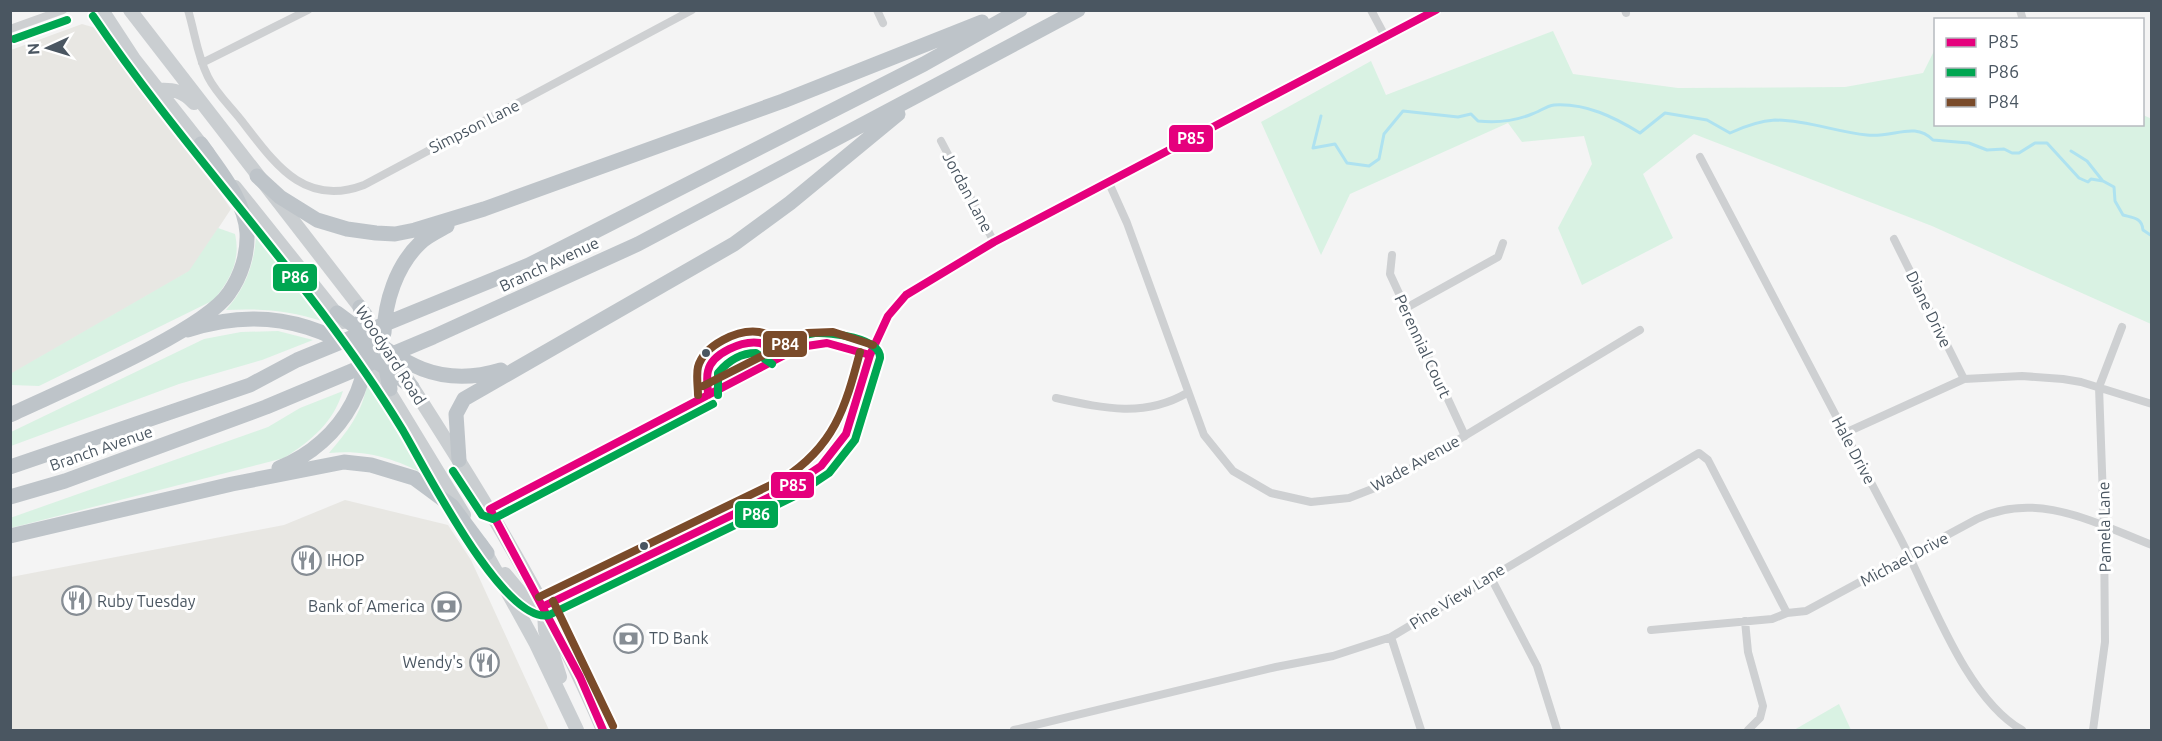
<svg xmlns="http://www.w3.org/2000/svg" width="2162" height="741" viewBox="0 0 2162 741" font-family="Ubuntu,sans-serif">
	<rect width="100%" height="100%" fill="#f4f4f4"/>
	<path fill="#e8e7e3" d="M 82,24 L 99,29 L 137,83 L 176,129 L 231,209 L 190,271 L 11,374 L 11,50 Z
		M 345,500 L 448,525 L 471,560 L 549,730 L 11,730 L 11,577 L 284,525 Z"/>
	<path fill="#d9f2e3" d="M 1553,31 L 1573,74 L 1678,88 L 1845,87 L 1923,73 L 1935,49 L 1936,124 L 2142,124 L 2143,115 L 2152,119 L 2151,324 L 1932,226 L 1694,134 L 1643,174 L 1673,238 L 1582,285 L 1558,228 L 1592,164 L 1584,136 L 1522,142 L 1508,123 L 1350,194 L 1321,255 L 1261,122 L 1371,61 L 1386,95 Z
		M 218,228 L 235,234 C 241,261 230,279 214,300 L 39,386 L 11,385 L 10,374 L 189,271 Z
		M 256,236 L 262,240 L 326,318 L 322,321 C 290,311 260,308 226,310 C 245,288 254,266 256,236 Z
		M 278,331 L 313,340 L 262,360 L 179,384 L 11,446 L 11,432 L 204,339 L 241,332 Z
		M 374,384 L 431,472 L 432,478 C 399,460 368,449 329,453 C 347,432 362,413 367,385 Z
		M 343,391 C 333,423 312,440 284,458 L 11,528 L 10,518 L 268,427 L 300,408 Z
		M 1839,704 L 1851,730 L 1794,730 Z"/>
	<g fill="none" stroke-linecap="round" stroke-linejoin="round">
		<path stroke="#aee2f0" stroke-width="3" d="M 1321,116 L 1313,148 L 1335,144 L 1347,163 L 1369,166 L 1379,159 L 1384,134 L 1403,111 L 1458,117 L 1471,114 L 1478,121 C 1496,123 1515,121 1532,114 C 1539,112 1546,106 1554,105 C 1586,103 1614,117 1640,133 L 1665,113 L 1707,120 L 1730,133 C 1745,126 1759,121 1775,120 C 1807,120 1836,132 1867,135 C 1894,138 1914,121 1933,140 L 1969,143 L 1987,150 L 2004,149 L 2012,153 L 2019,153 L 2035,143 L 2047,143 L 2079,178 L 2088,182 L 2091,179 L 2103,181 L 2114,187 L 2115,201 L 2123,215 C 2134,218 2142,218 2143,230 L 2152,236
			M 2071,151 L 2087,161 L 2102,180"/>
		<path stroke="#ced0d2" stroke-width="8" d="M 188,10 C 195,33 197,55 208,77 C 216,93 230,106 241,120 C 274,162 303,208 364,185 L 692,10
			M 877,10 L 883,23
			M 1371,10 L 1386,38
			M 1625,10 L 1626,13
			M 2020,10 L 2023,20
			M 10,29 L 63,10
			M 202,63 L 308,10
			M 941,141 L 994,242
			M 1700,157 C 1765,282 1831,407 1897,532 C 1929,591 1964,697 2022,730
			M 1109,183 L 1127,223 L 1204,435 L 1233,471 L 1271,493 L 1311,502 L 1349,498 L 1385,484 L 1640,330
			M 1894,239 L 1964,379
			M 1392,255 L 1390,274 L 1465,436
			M 1406,308 L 1498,257 L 1503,243
			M 1056,398 C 1102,408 1144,418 1187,393
			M 1845,433 L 1964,379 L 2022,376 L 2063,379 L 2081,382 L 2152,404
			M 490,509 L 800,347 C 825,338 846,346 870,355
			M 1490,576 L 1537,666 L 1557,730
			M 1745,621 L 1748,652 L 1763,706 L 1760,718 L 1748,730
			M 1651,630 L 1772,619 L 1787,613 L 1806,611 L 1977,519 C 2037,490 2095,523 2152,545
			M 1391,637 L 1421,730
			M 1014,730 L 1276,667 L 1333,656 L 1391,637 L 1699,453 L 1708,460 L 1787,613
			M 2093,730 L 2105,642 L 2104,526 L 2099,387 L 2122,327"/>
		<path stroke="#ced0d2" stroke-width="10" d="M 544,606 L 788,488 L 821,466 L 846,434 L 870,355 L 888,316 L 906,295 L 994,242 L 1437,10"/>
		<path stroke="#caced1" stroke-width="14" d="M 102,10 L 134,59 L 208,153
			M 130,10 L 366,315
			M 158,90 C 173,89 183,91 194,103
			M 235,187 L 343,322
			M 389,351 C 469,474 546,596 603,730
			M 368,357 L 464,515
			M 481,544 L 536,644 L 577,730
			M 505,574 L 525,598 L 544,606
			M 544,611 L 545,630 L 560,677"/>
		<path stroke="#bec4c9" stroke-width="15" d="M 257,176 L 280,197 L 317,220 L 347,229 L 376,233 L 395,234 L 415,230 L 484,209 L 783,101 L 982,22
			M 337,313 C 392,353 429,392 501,370
			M 188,330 C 278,300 342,334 412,387
			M 384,333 C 385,302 396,266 420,243 C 427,236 438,231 447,226
			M 385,363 L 390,389
			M 10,415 C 58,392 203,332 229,293 C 241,276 248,254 247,233 C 245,200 219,170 201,144
			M 459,460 L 456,414 L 464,399 L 734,244 L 790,203 L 898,114
			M 10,467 L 250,385 L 297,360 L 529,265 L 924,64 L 1020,10
			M 279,468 C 343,443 383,374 360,307
			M 10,497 L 65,481 L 266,407 L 433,337 L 638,244 L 1078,10
			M 10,536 L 232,484 L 344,462 L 371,465 L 414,478 L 452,506 L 487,553"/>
		<defs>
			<path id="bus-1" d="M 708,395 C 708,388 706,378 708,371 C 712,353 743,340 760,343 C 768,345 773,351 779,357
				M 544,606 L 788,488 L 821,466 L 846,434 L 870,355 L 888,316 L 906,295 L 994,242 L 1436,10
				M 603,730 L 580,677 L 490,509 L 800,347 L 827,343 L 870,355"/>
			<path id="bus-2" d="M 93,16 C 190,159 312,282 402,429 C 423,464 504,626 549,615 L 793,497 L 829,473 L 855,440 L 880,358 C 881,338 830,332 815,333 C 800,335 787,341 774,348
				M 14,39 L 67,20
				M 718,395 L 718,373 C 728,361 741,353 756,353 L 772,364
				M 453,471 L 482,515 L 493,519 L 713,404"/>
			<path id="bus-3" d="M 703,386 L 807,333 L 833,332 L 873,345
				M 698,395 C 698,387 696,375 698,367 C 704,345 738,329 759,332 C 771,334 779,342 786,350
				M 539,597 L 783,479 C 834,446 845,409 860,352
				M 553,601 L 613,726"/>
		</defs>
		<use href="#bus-1" stroke="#fff" stroke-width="12"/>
		<use href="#bus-2" stroke="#fff" stroke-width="12"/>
		<use href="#bus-3" stroke="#fff" stroke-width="12"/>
		<use href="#bus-1" stroke="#e5007d" stroke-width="8"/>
		<use href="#bus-2" stroke="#00a651" stroke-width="8"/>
		<use href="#bus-3" stroke="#7a4b2a" stroke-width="8"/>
	</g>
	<defs>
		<symbol id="restaurant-ring" viewBox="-11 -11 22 22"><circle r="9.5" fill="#fff" stroke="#868d94" stroke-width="1.5"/><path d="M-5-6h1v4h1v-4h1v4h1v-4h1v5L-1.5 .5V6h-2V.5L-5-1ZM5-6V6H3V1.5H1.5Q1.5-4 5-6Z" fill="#868d94"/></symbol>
		<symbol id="bank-ring" viewBox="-11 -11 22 22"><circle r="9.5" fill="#fff" stroke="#868d94" stroke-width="1.5"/><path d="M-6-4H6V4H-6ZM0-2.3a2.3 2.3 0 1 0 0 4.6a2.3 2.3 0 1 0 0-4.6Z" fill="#868d94"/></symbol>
	</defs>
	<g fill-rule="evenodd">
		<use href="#restaurant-ring" x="290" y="544" width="33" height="33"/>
		<use href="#restaurant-ring" x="60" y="584" width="33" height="33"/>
		<use href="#bank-ring" x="430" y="590" width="33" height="33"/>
		<use href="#bank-ring" x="612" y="622" width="33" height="33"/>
		<use href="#restaurant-ring" x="468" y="646" width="33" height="33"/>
	</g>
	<g fill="#4a5661" stroke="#fff" stroke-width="2">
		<circle cx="706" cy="353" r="5"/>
		<circle cx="644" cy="546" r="5"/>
	</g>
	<g text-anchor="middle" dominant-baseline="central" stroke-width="6" stroke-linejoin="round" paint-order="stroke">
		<g font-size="16" fill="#4a5661" stroke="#fff">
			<text transform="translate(474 126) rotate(-27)">Simpson Lane</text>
			<text transform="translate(968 192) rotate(62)">Jordan Lane</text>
			<text transform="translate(549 264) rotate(-25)">Branch Avenue</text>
			<text transform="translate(1929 309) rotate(64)">Diane Drive</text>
			<text transform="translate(1423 346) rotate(65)">Perennial Court</text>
			<text transform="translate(391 355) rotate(57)">Woodyard Road</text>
			<text transform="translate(101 448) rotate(-19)">Branch Avenue</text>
			<text transform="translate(1854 450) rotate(62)">Hale Drive</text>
			<text transform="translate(1415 463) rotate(-29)">Wade Avenue</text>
			<text transform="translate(2104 527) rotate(-91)">Pamela Lane</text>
			<text transform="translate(1904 559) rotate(-28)">Michael Drive</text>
			<text transform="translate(1457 596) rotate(-32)">Pine View Lane</text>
		</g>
		<g font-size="16" fill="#4a5661" stroke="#fff" text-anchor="start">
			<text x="327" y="560">IHOP</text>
			<text x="97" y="601">Ruby Tuesday</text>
			<text x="425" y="606" text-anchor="end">Bank of America</text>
			<text x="649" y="638">TD Bank</text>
			<text x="463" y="662" text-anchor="end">Wendy's</text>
		</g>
	</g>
	<g stroke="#fff" stroke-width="2">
		<rect x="1168" y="124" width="46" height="29" rx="6" fill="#e5007d"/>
		<rect x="272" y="263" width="46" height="29" rx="6" fill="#00a651"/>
		<rect x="762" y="330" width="46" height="28" rx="6" fill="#7a4b2a"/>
		<rect x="770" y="471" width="45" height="28" rx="6" fill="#e5007d"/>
		<rect x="734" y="500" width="45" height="29" rx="6" fill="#00a651"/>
	</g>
	<g font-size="16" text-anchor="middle" font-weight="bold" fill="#fff">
		<text x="1191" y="144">P85</text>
		<text x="295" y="283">P86</text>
		<text x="785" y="350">P84</text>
		<text x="793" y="491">P85</text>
		<text x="756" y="520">P86</text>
	</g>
	<rect width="2162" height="741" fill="none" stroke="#4a5661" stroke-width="24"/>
	<rect x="1934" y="18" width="210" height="108" fill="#ffffff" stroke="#b7bbc0" stroke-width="1.5"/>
	<rect x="1946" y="38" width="30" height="9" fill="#e5007d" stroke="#b7bbc0" stroke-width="1.5"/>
	<text x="1988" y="48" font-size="18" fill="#4a5661">P85</text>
	<rect x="1946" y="68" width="30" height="9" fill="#00a651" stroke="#b7bbc0" stroke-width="1.5"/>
	<text x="1988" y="78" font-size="18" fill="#4a5661">P86</text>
	<rect x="1946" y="98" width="30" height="9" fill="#7a4b2a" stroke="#b7bbc0" stroke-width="1.5"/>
	<text x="1988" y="108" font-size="18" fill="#4a5661">P84</text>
	<g transform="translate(48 48) rotate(266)" stroke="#ffffff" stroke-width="4.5" paint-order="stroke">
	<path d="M0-4.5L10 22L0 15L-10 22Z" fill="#4a5661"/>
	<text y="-9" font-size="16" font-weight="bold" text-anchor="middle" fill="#4a5661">N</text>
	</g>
</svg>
